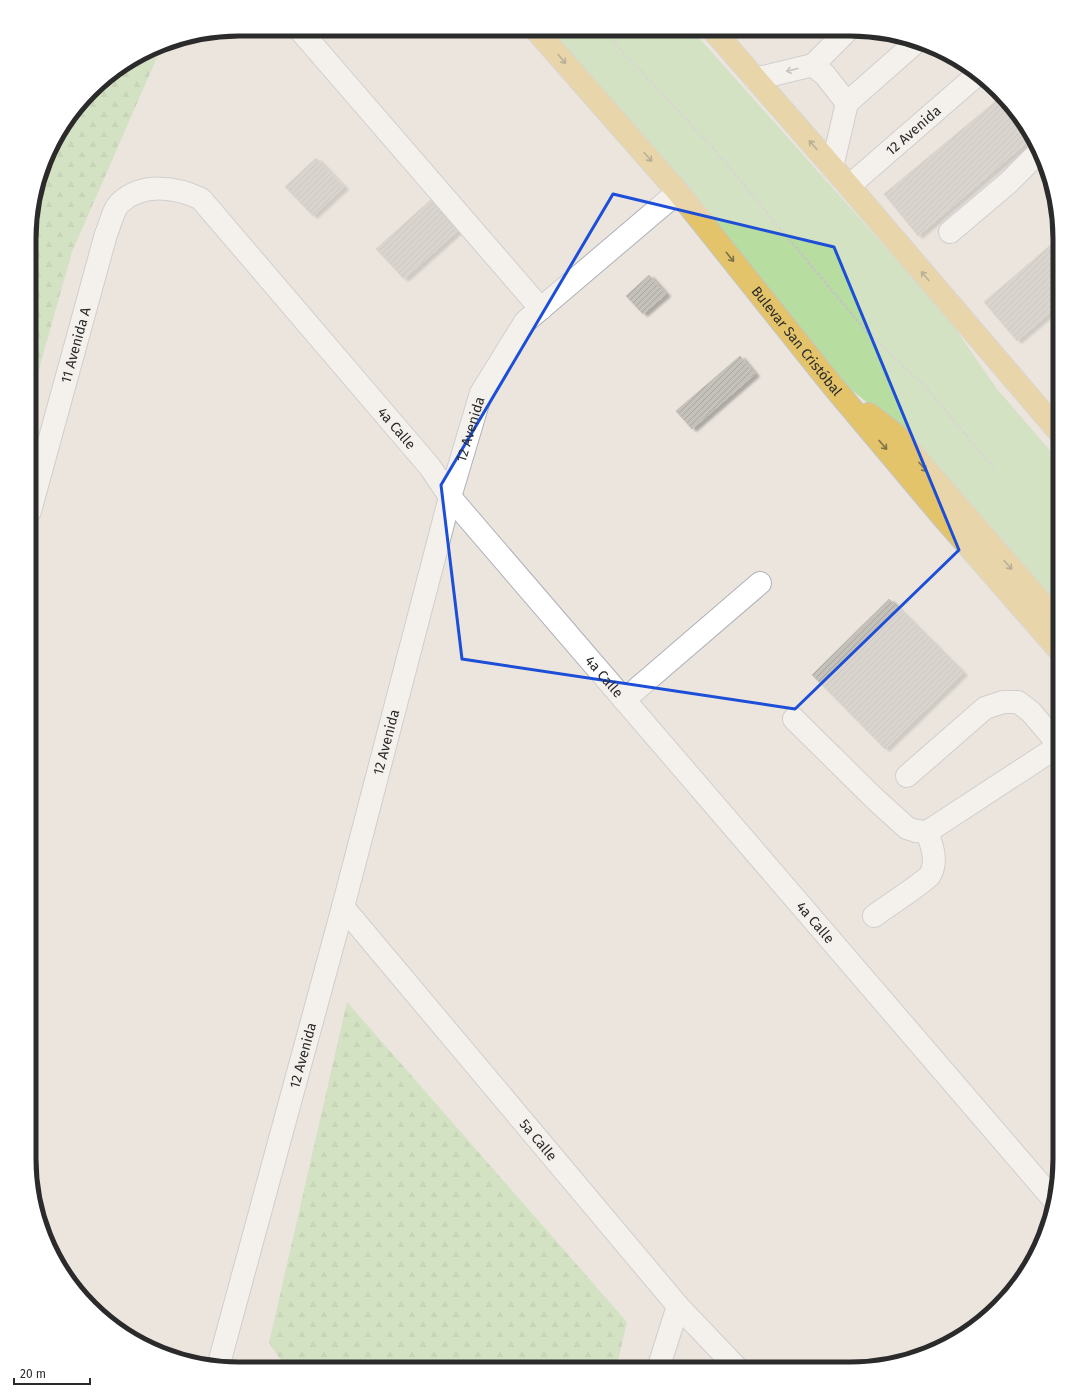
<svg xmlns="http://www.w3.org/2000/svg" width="1089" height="1398" viewBox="0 0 1089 1398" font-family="'Fira Sans',sans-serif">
	<defs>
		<pattern id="forest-firs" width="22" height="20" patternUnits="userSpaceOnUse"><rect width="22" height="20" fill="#b7dda0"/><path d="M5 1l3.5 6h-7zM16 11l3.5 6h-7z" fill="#9ebe8a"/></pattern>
		<pattern id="building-hatch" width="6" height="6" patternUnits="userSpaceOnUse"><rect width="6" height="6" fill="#c4c0ba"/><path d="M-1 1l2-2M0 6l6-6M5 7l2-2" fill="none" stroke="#a9a5a0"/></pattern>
		<filter id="shadow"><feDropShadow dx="4.5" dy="2.5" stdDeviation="1" flood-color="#0004"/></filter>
	</defs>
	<rect width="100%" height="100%" fill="#ebe5de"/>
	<path fill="url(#forest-firs)" d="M 162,46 L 72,252 L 30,401 L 31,212 L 57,134 L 101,81 Z
		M 347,1002 L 627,1322 L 616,1369 L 287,1369 L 269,1343 Z"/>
	<path fill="#b7dda0" d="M 551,30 L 692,30 L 946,315 L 997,389 L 1060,462 L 1060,610 L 912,439 L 848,387 L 686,185 Z"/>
	<path fill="url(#building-hatch)" stroke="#c7c1b8" filter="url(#shadow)" d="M 1002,96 L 1008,101 L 1033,137 L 918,236 L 884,194 Z
		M 316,158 L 344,187 L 313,216 L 285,187 Z
		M 435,196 L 463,226 L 404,279 L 376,249 Z
		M 1060,237 L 1060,304 L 1017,341 L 984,302 Z
		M 649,275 L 666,294 L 643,314 L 626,296 Z
		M 740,356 L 755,374 L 692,429 L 676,411 Z
		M 889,599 L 963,673 L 885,749 L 812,675 Z"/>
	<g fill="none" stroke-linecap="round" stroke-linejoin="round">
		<defs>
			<g id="minor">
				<path d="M 299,29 L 541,309"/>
				<path d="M 813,65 L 847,31"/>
				<path d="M 755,79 L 813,65 L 825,75 L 847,103 L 832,167"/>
				<path d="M 847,103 L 915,43 L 915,41"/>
				<path id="s1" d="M 849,186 L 978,74"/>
				<path d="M 950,232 L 1008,183 L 1039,152"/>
				<path id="s2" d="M 30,511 L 106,234 C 110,226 113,209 120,203 C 142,182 177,187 201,199 L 430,467 L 450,497 L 1054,1200"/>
				<path d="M 624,700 L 760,583"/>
				<path d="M 794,719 L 875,799 L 907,828 L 916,831 L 927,832 L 1060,745"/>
				<path d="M 907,776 L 985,708 L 1003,702 L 1018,702 L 1031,712 L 1059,745"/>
				<path id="s3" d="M 343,907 L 678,1306 L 738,1369"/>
				<path d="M 874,916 C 883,909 925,882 930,875 C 938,862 932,845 927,832"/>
				<path id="s4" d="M 218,1367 L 343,907 L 450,497 L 481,393 L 525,322 L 678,192"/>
				<path d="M 658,1369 L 678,1306"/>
			</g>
			<g id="major">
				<path id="s5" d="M 536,30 L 678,192 L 832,385 L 942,516 L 1060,651"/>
				<path d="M 713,30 L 849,186 L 1060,433"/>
				<path d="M 869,414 L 896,435 L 1060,624"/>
			</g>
		</defs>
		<use href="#minor" stroke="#afb1ba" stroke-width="24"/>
		<use href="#major" stroke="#c4c4c4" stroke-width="24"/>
		<path stroke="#c4c4c4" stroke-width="2.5" stroke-dasharray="3 2" stroke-linecap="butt" d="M 602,30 L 712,147 L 866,331 L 926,387 L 995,470"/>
		<use href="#minor" stroke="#fff" stroke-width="22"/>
		<use href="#major" stroke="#e4c46b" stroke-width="22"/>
	</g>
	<defs><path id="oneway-shaft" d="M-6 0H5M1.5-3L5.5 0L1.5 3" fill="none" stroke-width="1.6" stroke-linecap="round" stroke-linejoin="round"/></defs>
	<g stroke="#7e7048">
		<use href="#oneway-shaft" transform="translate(562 59) rotate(49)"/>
		<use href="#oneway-shaft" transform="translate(813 145) rotate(-131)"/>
		<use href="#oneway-shaft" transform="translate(648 157) rotate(49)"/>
		<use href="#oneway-shaft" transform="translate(730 257) rotate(51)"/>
		<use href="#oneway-shaft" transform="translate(925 276) rotate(-130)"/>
		<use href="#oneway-shaft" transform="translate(883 445) rotate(50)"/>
		<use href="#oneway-shaft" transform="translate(923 467) rotate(49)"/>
		<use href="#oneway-shaft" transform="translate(1008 565) rotate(49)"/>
	</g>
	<use stroke="#a0a0a0" href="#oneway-shaft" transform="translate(792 70) rotate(166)"/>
	<path d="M0 0H1089V1398H0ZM 613,194 L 834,247 L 959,550 L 795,709 L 462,659 L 441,485 Z" fill="#ebe5de" fill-opacity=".55" fill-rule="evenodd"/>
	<path fill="none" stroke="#1d4ed8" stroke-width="3" stroke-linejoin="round" d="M 613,194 L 834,247 L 959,550 L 795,709 L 462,659 L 441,485 Z"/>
	<g text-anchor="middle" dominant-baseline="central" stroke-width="3.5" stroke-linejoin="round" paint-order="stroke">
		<g font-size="14" fill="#2b2b2b" stroke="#fff">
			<text stroke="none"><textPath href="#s1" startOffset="85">12 Avenida</textPath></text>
			<text stroke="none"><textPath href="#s5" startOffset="406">Bulevar San Cristóbal</textPath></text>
			<text stroke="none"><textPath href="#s2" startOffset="172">11 Avenida A</textPath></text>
			<text stroke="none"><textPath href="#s2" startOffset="709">4a Calle</textPath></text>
			<text stroke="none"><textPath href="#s4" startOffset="971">12 Avenida</textPath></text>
			<text stroke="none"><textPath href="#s2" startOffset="1033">4a Calle</textPath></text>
			<text stroke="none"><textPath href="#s4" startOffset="647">12 Avenida</textPath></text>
			<text stroke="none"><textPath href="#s2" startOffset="1357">4a Calle</textPath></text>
			<text stroke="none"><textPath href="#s4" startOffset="323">12 Avenida</textPath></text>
			<text stroke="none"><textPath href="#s3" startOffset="304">5a Calle</textPath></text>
		</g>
	</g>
	<path d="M0 0H1089V1398H0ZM239 36H850A203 203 0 0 1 1053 239V1159A203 203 0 0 1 850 1362H239A203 203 0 0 1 36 1159V239A203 203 0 0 1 239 36Z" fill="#fff" fill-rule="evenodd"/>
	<path fill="none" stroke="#2b2b2b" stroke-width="5" d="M239 36H850A203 203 0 0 1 1053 239V1159A203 203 0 0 1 850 1362H239A203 203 0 0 1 36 1159V239A203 203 0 0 1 239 36Z"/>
	<path d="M14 1378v6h76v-6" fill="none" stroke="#2b2b2b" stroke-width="2"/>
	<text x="20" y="1378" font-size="12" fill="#2b2b2b" stroke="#ffffff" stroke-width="3" paint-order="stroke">20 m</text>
</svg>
